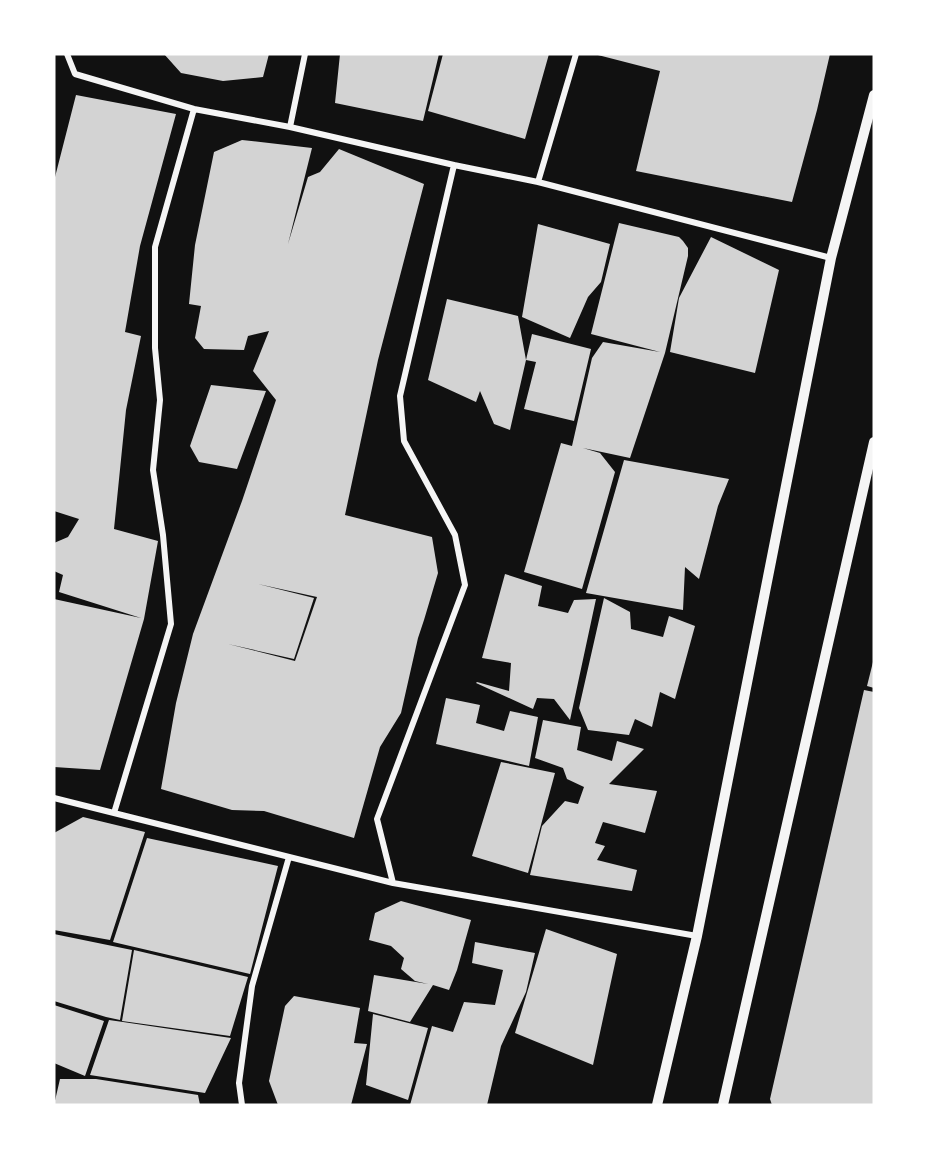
<svg xmlns="http://www.w3.org/2000/svg" width="928" height="1159" viewBox="0 0 928 1159" font-family="Commissioner,sans-serif">
	<rect width="100%" height="100%" fill="#111"/>
	<path fill="#d3d3d3" fill-rule="evenodd" d="M 164,54 L 269,54 L 263,77 L 223,81 L 181,73 Z
		M 340,54 L 439,54 L 423,121 L 335,103 Z
		M 443,54 L 549,54 L 525,139 L 428,111 Z
		M 594,54 L 830,54 L 817,110 L 792,202 L 636,171 L 660,71 Z
		M 76,95 L 176,114 L 140,246 L 125,332 L 141,336 L 126,410 L 114,529 L 158,541 L 144,619 L 100,770 L 54,767 L 54,599 L 141,618 L 59,592 L 63,575 L 54,571 L 54,543 L 68,537 L 79,519 L 54,511 L 54,181 Z
		M 242,140 L 312,148 L 288,244 L 308,177 L 320,172 L 339,149 L 424,184 L 378,360 L 345,515 L 432,537 L 438,573 L 424,620 L 418,638 L 401,713 L 380,747 L 354,838 L 264,811 L 232,810 L 161,789 L 176,703 L 193,634 L 242,501 L 276,400 L 253,371 L 269,331 L 248,336 L 244,350 L 204,349 L 195,338 L 201,306 L 189,304 L 195,245 L 214,152 ZM 258,584 L 317,597 L 295,661 L 228,644 L 294,659 L 314,598 Z
		M 619,223 L 679,237 L 683,241 L 688,248 L 688,256 L 665,353 L 630,458 L 583,448 L 600,453 L 615,472 L 582,589 L 524,572 L 561,443 L 572,446 L 592,358 L 603,342 L 660,352 L 591,334 Z
		M 538,224 L 610,244 L 601,282 L 588,297 L 570,338 L 522,317 Z
		M 711,237 L 779,270 L 755,373 L 670,352 L 679,298 Z
		M 447,299 L 518,316 L 526,360 L 532,334 L 591,349 L 574,421 L 524,409 L 536,362 L 526,360 L 510,430 L 494,424 L 480,391 L 476,402 L 428,380 Z
		M 211,385 L 266,391 L 237,469 L 199,462 L 190,446 Z
		M 624,460 L 729,479 L 718,506 L 699,579 L 685,567 L 683,610 L 586,593 Z
		M 505,574 L 542,586 L 538,606 L 568,613 L 574,600 L 596,599 L 570,720 L 554,699 L 537,698 L 533,709 L 476,683 L 477,682 L 509,691 L 511,663 L 482,658 Z
		M 604,598 L 630,612 L 631,629 L 663,637 L 669,616 L 695,626 L 675,699 L 660,692 L 652,727 L 635,719 L 629,735 L 588,730 L 579,708 Z
		M 873,662 L 874,662 L 874,688 L 867,686 Z
		M 864,690 L 874,692 L 874,1105 L 772,1105 L 770,1099 Z
		M 446,698 L 480,705 L 476,723 L 504,731 L 510,711 L 538,717 L 529,766 L 436,744 Z
		M 543,720 L 581,727 L 577,750 L 612,761 L 617,741 L 644,749 L 609,784 L 657,791 L 645,833 L 603,822 L 595,843 L 605,846 L 597,860 L 637,870 L 632,891 L 530,875 L 542,826 L 565,801 L 578,804 L 584,787 L 567,779 L 563,768 L 535,758 Z
		M 501,762 L 555,773 L 528,873 L 472,856 Z
		M 83,817 L 145,832 L 110,940 L 54,930 L 54,833 Z
		M 147,838 L 278,866 L 250,974 L 113,942 Z
		M 401,901 L 471,920 L 457,970 L 449,990 L 433,985 L 410,1022 L 368,1011 L 374,975 L 428,984 L 415,981 L 401,969 L 404,958 L 391,946 L 369,940 L 375,913 Z
		M 546,929 L 617,954 L 593,1065 L 515,1033 Z
		M 54,934 L 132,950 L 120,1020 L 106,1017 L 54,1001 Z
		M 475,942 L 535,953 L 526,992 L 501,1046 L 487,1105 L 410,1105 L 432,1026 L 453,1032 L 464,1002 L 495,1005 L 503,970 L 472,963 Z
		M 134,950 L 248,977 L 230,1036 L 122,1021 Z
		M 294,996 L 360,1008 L 354,1043 L 367,1044 L 351,1105 L 278,1105 L 269,1081 L 285,1006 Z
		M 54,1005 L 104,1021 L 85,1076 L 54,1063 Z
		M 373,1014 L 428,1028 L 408,1100 L 366,1085 Z
		M 109,1020 L 123,1022 L 231,1038 L 205,1093 L 90,1075 Z
		M 60,1079 L 96,1079 L 198,1095 L 200,1105 L 54,1105 Z"/>
	<g fill="none" stroke-linecap="round" stroke-linejoin="round">
		<path stroke="#f5f5f5" stroke-width="6" d="M 67,54 L 75,74 L 194,109 L 290,127 L 454,165 L 538,182 L 831,258
			M 290,127 L 305,54
			M 538,182 L 576,54
			M 54,798 L 393,883 L 697,936
			M 114,813 L 171,624 L 163,535 L 153,470 L 160,400 L 155,348 L 155,247 L 194,109
			M 393,883 L 377,819 L 465,585 L 455,535 L 404,441 L 400,396 L 454,165
			M 242,1105 L 239,1083 L 252,986 L 289,857"/>
		<path stroke="#f5f5f5" stroke-width="10" d="M 657,1105 L 697,936 L 831,258 L 874,95
			M 723,1105 L 874,442"/>
	</g>
	<rect width="928" height="1159" fill="none" stroke="#ffffff" stroke-width="111"/>
</svg>
